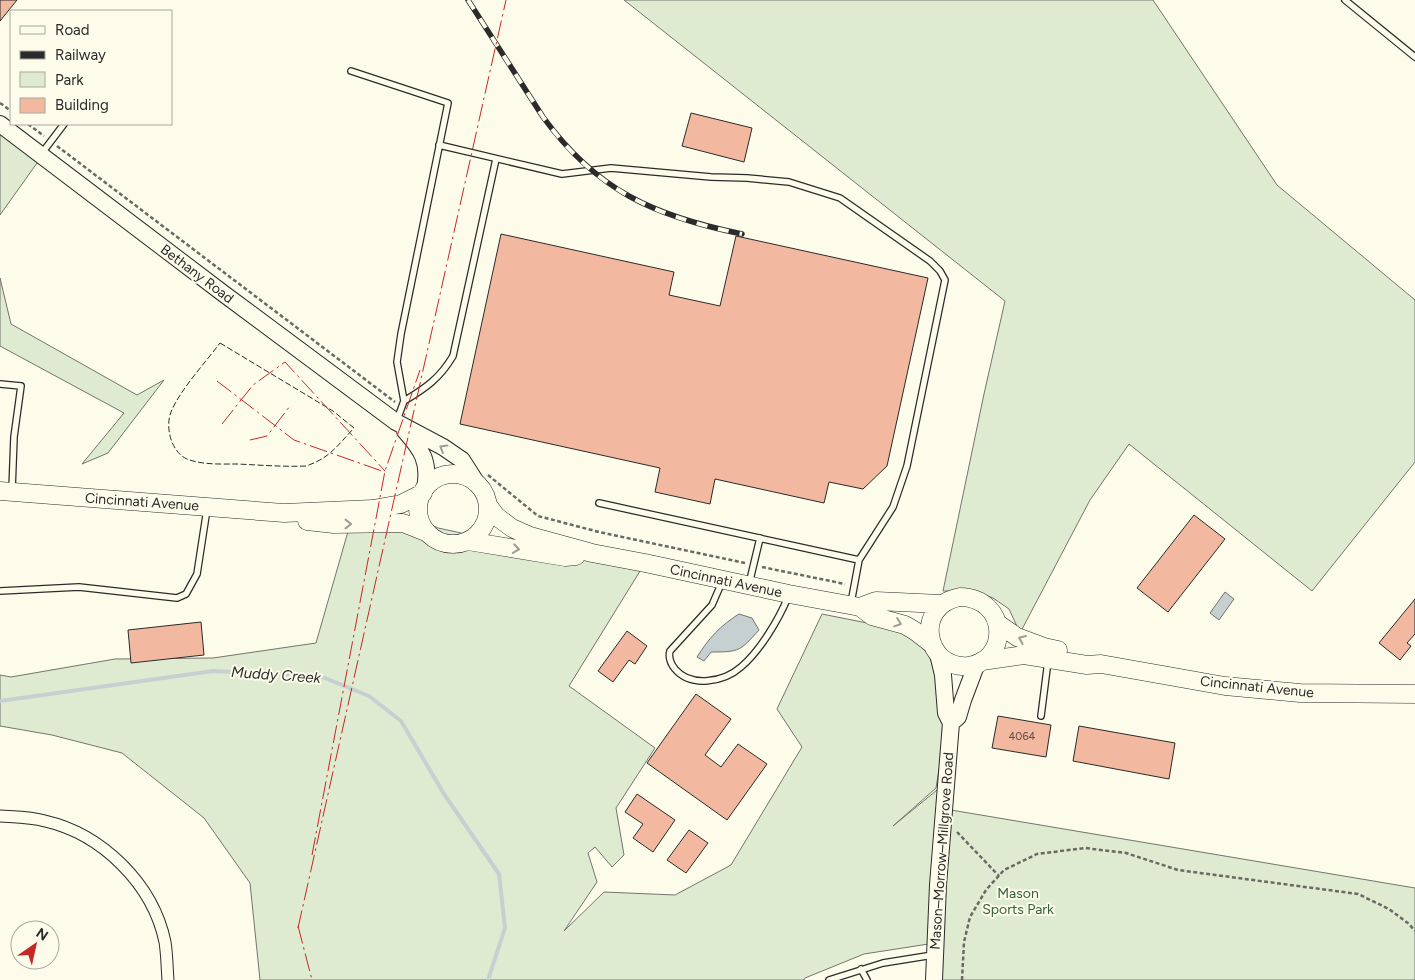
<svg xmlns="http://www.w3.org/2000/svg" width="1415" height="980" viewBox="0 0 1415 980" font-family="Figtree,sans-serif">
	<rect width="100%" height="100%" fill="#fdfbea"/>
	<path fill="#deebd1" stroke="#74746e" d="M 624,0 L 1153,0 L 1277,185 L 1415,300 L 1415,462 L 1312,591 L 1129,444 L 1090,500 L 1020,633 L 1009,609 L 993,598 L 975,591 L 943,591 L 984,394 L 1005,301 Z
		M 0,124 L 42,156 L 0,215 Z
		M 0,278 L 11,324 L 137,395 L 164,380 L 108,453 L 82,464 L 124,413 L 0,346 Z
		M 351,521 L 427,530 L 430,524 L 438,528 L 494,540 L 645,563 L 569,686 L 655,748 L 616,808 L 624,855 L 612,867 L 595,847 L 588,853 L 597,882 L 564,931 L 604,892 L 675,895 L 731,865 L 802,747 L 777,709 L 822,614 L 892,628 L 913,638 L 927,653 L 935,668 L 946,726 L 936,788 L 893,826 L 937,790 L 945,809 L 1415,888 L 1415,980 L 934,980 L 935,943 L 864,954 L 805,978 L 804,980 L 260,980 L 250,883 L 204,818 L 122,753 L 52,735 L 0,726 L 0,675 L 11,677 L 115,659 L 213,658 L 316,643 Z"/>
	<path fill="#c7d0d0" stroke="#74746e" d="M 1225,592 L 1234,599 L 1219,620 L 1210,613 Z
		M 739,614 L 752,618 L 759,630 C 740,651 740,652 711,652 L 704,661 L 697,657 C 708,639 721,625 739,614 Z"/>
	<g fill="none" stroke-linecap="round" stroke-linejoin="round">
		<path stroke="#c7d0d0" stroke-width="4" d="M 0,701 L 213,671 L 320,676 L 369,696 L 401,721 L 444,794 L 499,874 L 505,928 L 488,980"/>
	</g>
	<path fill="#f2b8a0" stroke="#2b2b2b" d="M 0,0 L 17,0 L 0,21 Z
		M 691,113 L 752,128 L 744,162 L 682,146 Z
		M 501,234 L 674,272 L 669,295 L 720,306 L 736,236 L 928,278 L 887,466 L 863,489 L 829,482 L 824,503 L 715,479 L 710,504 L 655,492 L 660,468 L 460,424 Z
		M 1194,515 L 1225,539 L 1168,612 L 1137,588 Z
		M 1415,599 L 1415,634 L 1407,643 L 1411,646 L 1400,660 L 1379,643 Z
		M 201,622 L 204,655 L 131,663 L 128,630 Z
		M 627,631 L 647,646 L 635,664 L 629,660 L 613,682 L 598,671 Z
		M 696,694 L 731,719 L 705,755 L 721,767 L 738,744 L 767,764 L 727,820 L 647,763 Z
		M 998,716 L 1051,725 L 1046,757 L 992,748 Z
		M 1079,726 L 1175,743 L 1169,779 L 1073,761 Z
		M 637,794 L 675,820 L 653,852 L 633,838 L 643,824 L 625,812 Z
		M 689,830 L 708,843 L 686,873 L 667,860 Z"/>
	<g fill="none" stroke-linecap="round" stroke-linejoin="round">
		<defs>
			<path id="lane" d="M 1345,0 L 1415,57
				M 351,71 L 448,103 L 401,334 L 397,362 L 404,401 L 397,420
				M 439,145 L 562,174 L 611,168 L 711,177 L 747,178 L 789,182 L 840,198 L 930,261 L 940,271 L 945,280 L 907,466 L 893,507 L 859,560
				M 42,153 L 64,124
				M 0,384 L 21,386 L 14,437 L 12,490
				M 404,401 C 426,388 440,378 453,356 L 496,159
				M 599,503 L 859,560 L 851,603
				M 722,582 L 712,605 L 670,651 C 668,658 671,664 675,669 C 691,688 724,682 741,667 C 760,651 779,619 788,597
				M 749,584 L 760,538
				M 0,591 L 79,587 L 177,598 L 186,594 L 197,574 L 207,509
				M 1041,716 L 1048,661
				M 861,969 L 867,980
				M 829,980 L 883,963 L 933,955"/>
			<path id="street" d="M 0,816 C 15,817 31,817 45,821 C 102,834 153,884 165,942 C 167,954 167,968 168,980"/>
			<path id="secondary" d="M 0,124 L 224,294 L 396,422 L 443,447 L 462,460 L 476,482
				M 405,431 C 422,450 430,462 425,488
				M 951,723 L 958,717 L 963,700 L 977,663
				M 934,980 L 938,885 L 951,723 L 946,713 L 943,675 L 938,654"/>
			<path id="primary" d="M418 509a35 35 0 1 1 70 0a35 35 0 1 1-70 0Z
				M 0,491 L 284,513 L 373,509 L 401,504 L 423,493
				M 488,505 L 496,516 L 512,528 L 530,536 L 592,553 L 645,563 L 789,594 L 860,607 L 872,616 L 905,625 L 915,631 L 933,645
				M 307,521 L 334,524 L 403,523 L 428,533
				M 468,541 L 565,557 L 576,556
				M 960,597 C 1009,598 1010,661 968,666 C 926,670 912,606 960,597 Z
				M 860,607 L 876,601 L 941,604
				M 997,623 L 1017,637 L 1044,647 L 1058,650
				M 982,661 L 1024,655 L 1087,665 L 1101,664 L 1225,686 L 1300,693 L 1415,694"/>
		</defs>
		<use href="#lane" stroke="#2b2b2b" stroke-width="8"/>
		<use href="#street" stroke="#2b2b2b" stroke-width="13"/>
		<use href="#secondary" stroke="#2b2b2b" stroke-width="18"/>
		<use href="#primary" stroke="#2b2b2b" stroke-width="19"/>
		<path stroke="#6a6964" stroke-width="2.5" stroke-dasharray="4 2.5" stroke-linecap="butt" d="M 0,103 L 11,111
			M 28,124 L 44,136
			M 57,146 L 395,402
			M 488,475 L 538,516 L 599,532 L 745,563
			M 762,567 L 845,584
			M 957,832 L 999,876
			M 962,980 L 964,942 L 970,917 L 986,890 L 1004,870 L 1037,854 L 1085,848 L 1126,853 L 1178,870 L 1358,894 L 1389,909 L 1409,924 L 1415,931"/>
		<use href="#lane" stroke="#fdfbea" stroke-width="5.5"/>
		<use href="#street" stroke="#fdfbea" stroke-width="11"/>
		<use href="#secondary" stroke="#fdfbea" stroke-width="16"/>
		<use href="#primary" stroke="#fdfbea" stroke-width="18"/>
		<defs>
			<path id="rail" d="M 468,0 L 543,117 C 597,191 654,216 742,234"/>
		</defs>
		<use href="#rail" stroke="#2b2b2b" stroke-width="5.5"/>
		<use href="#rail" stroke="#fdfbea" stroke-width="4" stroke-dasharray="11" stroke-linecap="butt"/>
		<path stroke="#2b2b2b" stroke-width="1" stroke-dasharray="6 2.5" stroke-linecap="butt" d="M 220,343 L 333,411 L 354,428 C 337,446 330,458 306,466 C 283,467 260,465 237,464 C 221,464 202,465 187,459 C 171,452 165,427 171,412 C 180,390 205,363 220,343 Z"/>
		<path stroke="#c62828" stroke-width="1" stroke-dasharray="18 4 2.5 4" stroke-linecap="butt" d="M 217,381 L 294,440 L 382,471
			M 222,424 L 253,385 L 285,362 L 385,471
			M 250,440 L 267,436 L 290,406
			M 312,855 L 385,471 L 420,370
			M 298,926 L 312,980
			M 298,928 L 506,0"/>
	</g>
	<defs><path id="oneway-chevron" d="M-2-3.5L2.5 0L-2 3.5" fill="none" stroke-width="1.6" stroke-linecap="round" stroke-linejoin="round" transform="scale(1.25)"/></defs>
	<g stroke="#9e9d94">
		<use href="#oneway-chevron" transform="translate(443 448) rotate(-149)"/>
		<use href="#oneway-chevron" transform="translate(348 524)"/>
		<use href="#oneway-chevron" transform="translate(516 549) rotate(9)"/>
		<use href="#oneway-chevron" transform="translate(898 623) rotate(19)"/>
		<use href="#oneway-chevron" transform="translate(1022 639) rotate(-157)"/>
	</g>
	<g text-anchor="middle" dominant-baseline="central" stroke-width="4" stroke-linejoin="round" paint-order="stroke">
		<g font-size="11" fill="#5d4e48">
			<text x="1022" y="736">4064</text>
		</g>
		<g font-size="14" fill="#2b2b2b" stroke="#fdfbea">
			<text transform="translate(197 274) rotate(37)">Bethany Road</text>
			<text transform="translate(142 502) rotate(4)">Cincinnati Avenue</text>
			<text transform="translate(726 581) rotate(12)">Cincinnati Avenue</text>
			<text transform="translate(1257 687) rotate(6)">Cincinnati Avenue</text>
			<text transform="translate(942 851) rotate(-86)">Mason–Morrow–Millgrove Road</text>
		</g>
		<g font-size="14" fill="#34623c" stroke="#fdfbea">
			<text x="1018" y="893">Mason<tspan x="1018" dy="16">Sports Park</tspan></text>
		</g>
		<g font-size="15" font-style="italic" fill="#2b2b2b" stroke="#fdfbea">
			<text transform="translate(276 675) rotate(4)">Muddy Creek</text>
		</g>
	</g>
	<rect x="10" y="10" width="162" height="115" fill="#fdfbea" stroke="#a9a89e"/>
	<rect x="20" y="26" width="25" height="8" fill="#fdfbea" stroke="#a9a89e"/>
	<text x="55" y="35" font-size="15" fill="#2b2b2b">Road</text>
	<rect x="20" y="51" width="25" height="8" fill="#2b2b2b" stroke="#a9a89e"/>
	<text x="55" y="60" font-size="15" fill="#2b2b2b">Railway</text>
	<rect x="20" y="72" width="25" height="15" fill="#deebd1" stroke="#a9a89e"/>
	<text x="55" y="85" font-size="15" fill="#2b2b2b">Park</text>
	<rect x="20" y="98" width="25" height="15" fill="#f2b8a0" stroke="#a9a89e"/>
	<text x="55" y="110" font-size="15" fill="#2b2b2b">Building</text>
	<g transform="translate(35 945) rotate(34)"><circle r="24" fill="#fdfbea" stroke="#a9a89e"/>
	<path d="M0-4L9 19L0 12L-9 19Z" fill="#c62828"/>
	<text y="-8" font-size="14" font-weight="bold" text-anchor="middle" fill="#2b2b2b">N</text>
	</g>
</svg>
